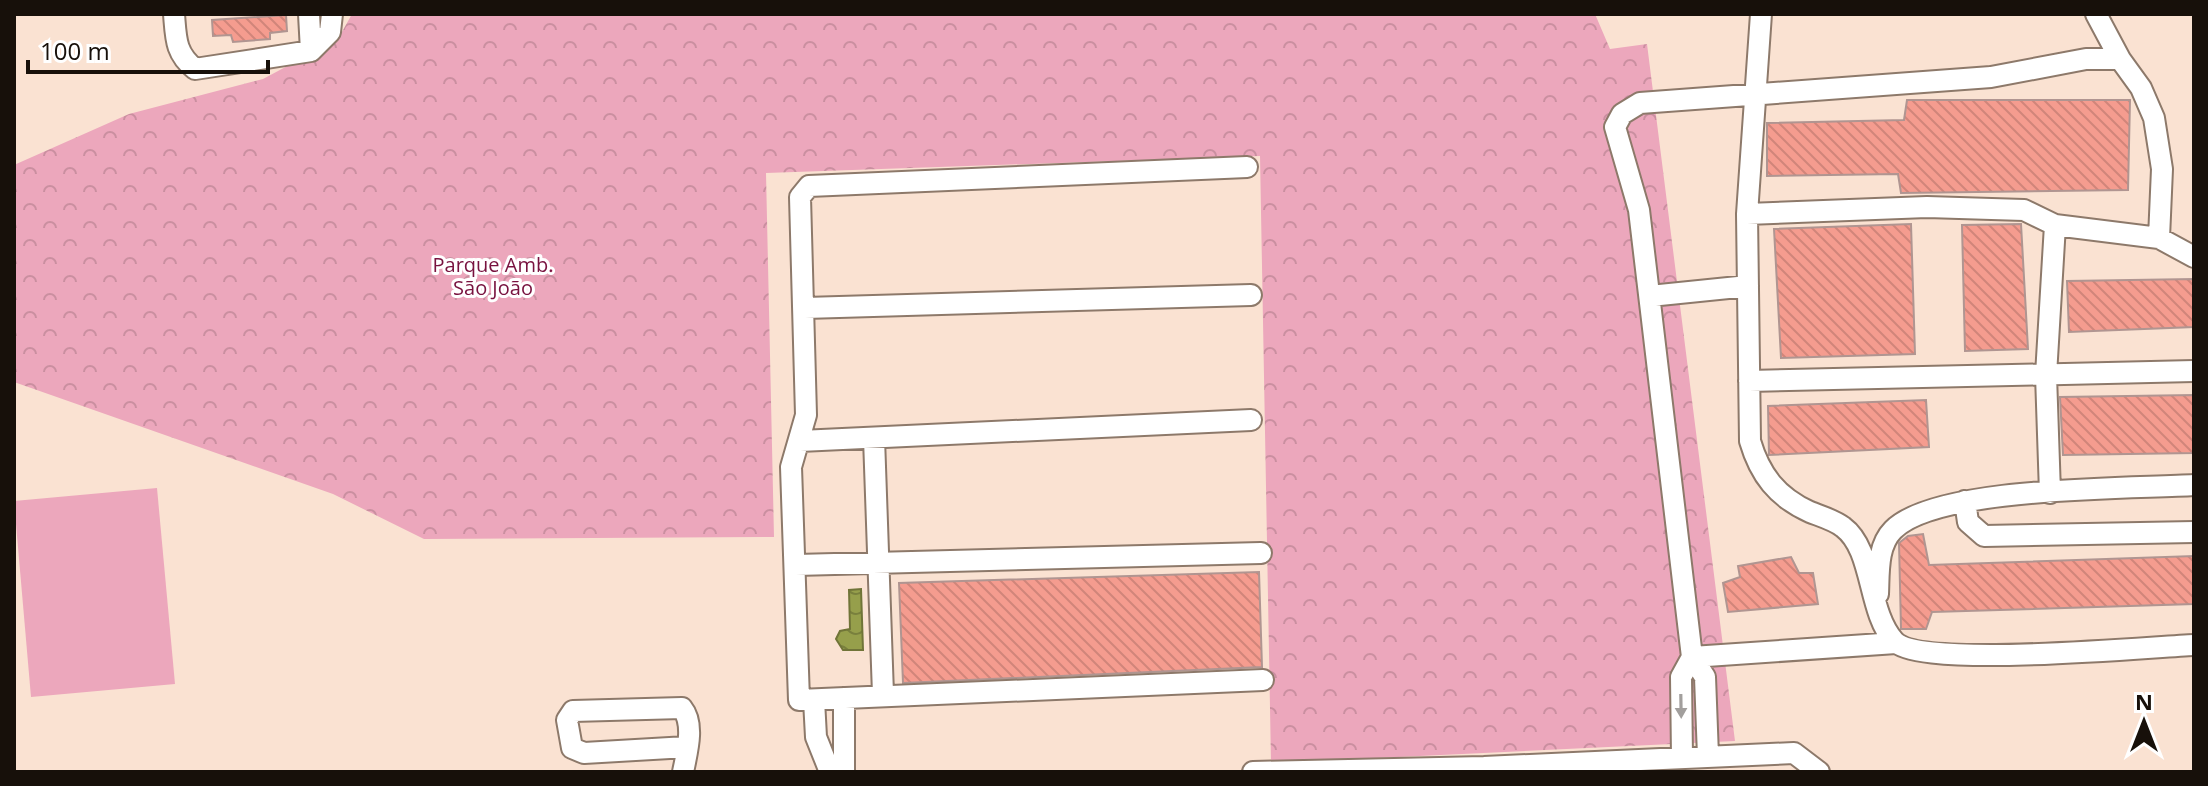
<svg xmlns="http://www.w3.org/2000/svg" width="2208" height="786" viewBox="0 0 2208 786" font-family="'Open Sans',sans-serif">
	<defs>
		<pattern id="park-crowns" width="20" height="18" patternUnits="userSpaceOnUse" patternTransform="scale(2)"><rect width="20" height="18" fill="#eca7bc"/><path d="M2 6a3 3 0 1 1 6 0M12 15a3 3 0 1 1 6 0" fill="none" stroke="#ca8fa0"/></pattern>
		<pattern id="water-waves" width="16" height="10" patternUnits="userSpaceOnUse" patternTransform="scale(2)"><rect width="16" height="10" fill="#969f4b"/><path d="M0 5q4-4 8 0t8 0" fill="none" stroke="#79803d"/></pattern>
		<pattern id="building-back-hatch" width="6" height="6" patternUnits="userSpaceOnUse" patternTransform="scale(2)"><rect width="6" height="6" fill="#f59c8f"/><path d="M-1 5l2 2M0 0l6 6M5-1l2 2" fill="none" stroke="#d1857a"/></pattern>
	</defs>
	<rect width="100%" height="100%" fill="#fae2d2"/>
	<path fill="url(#park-crowns)" d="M 352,14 L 1595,14 L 1610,49 L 1647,44 L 1735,741 L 1271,763 L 1260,156 L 766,173 L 774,537 L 424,539 L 333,494 L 14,382 L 14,165 L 129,114 L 263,79 L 338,39 Z"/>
	<path fill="#eca7bc" d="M 157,488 L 175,684 L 31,697 L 14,501 Z"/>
	<path fill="url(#water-waves)" stroke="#707438" stroke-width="2" d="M 861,589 L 863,650 L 843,650 L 836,639 L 840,631 L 850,629 L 849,590 Z"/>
	<path fill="url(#building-back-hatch)" stroke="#b09591" stroke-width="2" d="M 286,15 L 287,31 L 270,33 L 270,39 L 233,42 L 231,35 L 213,36 L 212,20 Z
		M 1907,100 L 2130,100 L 2128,190 L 1901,193 L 1898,174 L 1767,176 L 1767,123 L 1904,120 Z
		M 1911,224 L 1915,354 L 1781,358 L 1774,229 Z
		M 2021,224 L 2028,349 L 1965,351 L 1962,225 Z
		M 2194,279 L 2194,327 L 2069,332 L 2067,281 Z
		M 2194,395 L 2194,453 L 2063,455 L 2060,397 Z
		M 1926,400 L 1929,447 L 1769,455 L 1768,406 Z
		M 1923,534 L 1929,565 L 2194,556 L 2194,604 L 1932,612 L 1926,629 L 1901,629 L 1899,543 L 1908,536 Z
		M 1791,557 L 1799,573 L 1813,573 L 1818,604 L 1728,612 L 1723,583 L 1740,577 L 1738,566 Z
		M 1259,572 L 1262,667 L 903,683 L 899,583 Z"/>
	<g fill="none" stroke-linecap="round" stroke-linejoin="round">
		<defs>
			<path id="minor" d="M 174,14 C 176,38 175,53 195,69 L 311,51 L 330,32 L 332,14
				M 309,14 L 311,51
				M 1761,14 L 1747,214 L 1750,441 C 1760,475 1777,497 1810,512 C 1820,516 1834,520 1843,527 C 1874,550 1867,611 1894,641 C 1920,669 2146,647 2194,645
				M 2096,14 L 2120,59 L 2141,88 L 2154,118 L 2162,169 L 2159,238
				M 1247,167 L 809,186 L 800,197 L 806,415 L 791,467 L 799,700 L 1263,680
				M 1747,214 L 1927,207 L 2024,210 L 2055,225 L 2046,375 L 2050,493
				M 2055,225 L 2159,238 L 2194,257
				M 1650,296 L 1748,286
				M 805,308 L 1251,295
				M 1749,381 L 2194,371
				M 874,438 L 883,694
				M 800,441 L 1251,420
				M 1965,501 L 1968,522 L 1984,536 L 2194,532
				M 796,565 L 1261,553
				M 1878,594 C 1879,573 1877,546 1893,530 C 1936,486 2130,489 2194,485
				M 1692,657 L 1896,643
				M 844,698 L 844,772
				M 814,700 L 816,737 L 830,772
				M 1708,756 L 1705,677 L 1692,657 L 1639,210 L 1615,127 L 1622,114 L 1640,103 L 1991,77 L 2086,59 L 2120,59
				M 1682,757 L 1681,677 L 1692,657
				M 683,772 C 687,752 695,724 682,708 L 573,711 L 567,720 L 572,748 L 584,753 L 687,747
				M 1253,772 L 1484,767 L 1794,753 L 1819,772"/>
		</defs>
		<use href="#minor" stroke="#8d796a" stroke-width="24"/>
		<use href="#minor" stroke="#fff" stroke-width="20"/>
	</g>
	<defs><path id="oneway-solid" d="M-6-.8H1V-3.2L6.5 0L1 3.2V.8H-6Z" transform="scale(2)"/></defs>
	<use fill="#a29f9d" href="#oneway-solid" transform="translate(1681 706) rotate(89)"/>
	<g text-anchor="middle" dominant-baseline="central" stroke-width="6" stroke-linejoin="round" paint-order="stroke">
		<g font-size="20" fill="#78123f" stroke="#fff">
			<text x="493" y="264">Parque Amb.<tspan x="493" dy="23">São João</tspan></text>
		</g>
	</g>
	<rect width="2208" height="786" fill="none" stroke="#17100a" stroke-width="32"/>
	<g transform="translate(2144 722)" stroke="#ffffff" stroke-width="6" paint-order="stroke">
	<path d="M0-6L14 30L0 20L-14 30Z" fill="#17100a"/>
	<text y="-12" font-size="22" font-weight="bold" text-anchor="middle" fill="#17100a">N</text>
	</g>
	<path d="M28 60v12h240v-12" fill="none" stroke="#17100a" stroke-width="4"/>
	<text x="40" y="60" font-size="24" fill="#17100a" stroke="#ffffff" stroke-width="6" paint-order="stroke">100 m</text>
</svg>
